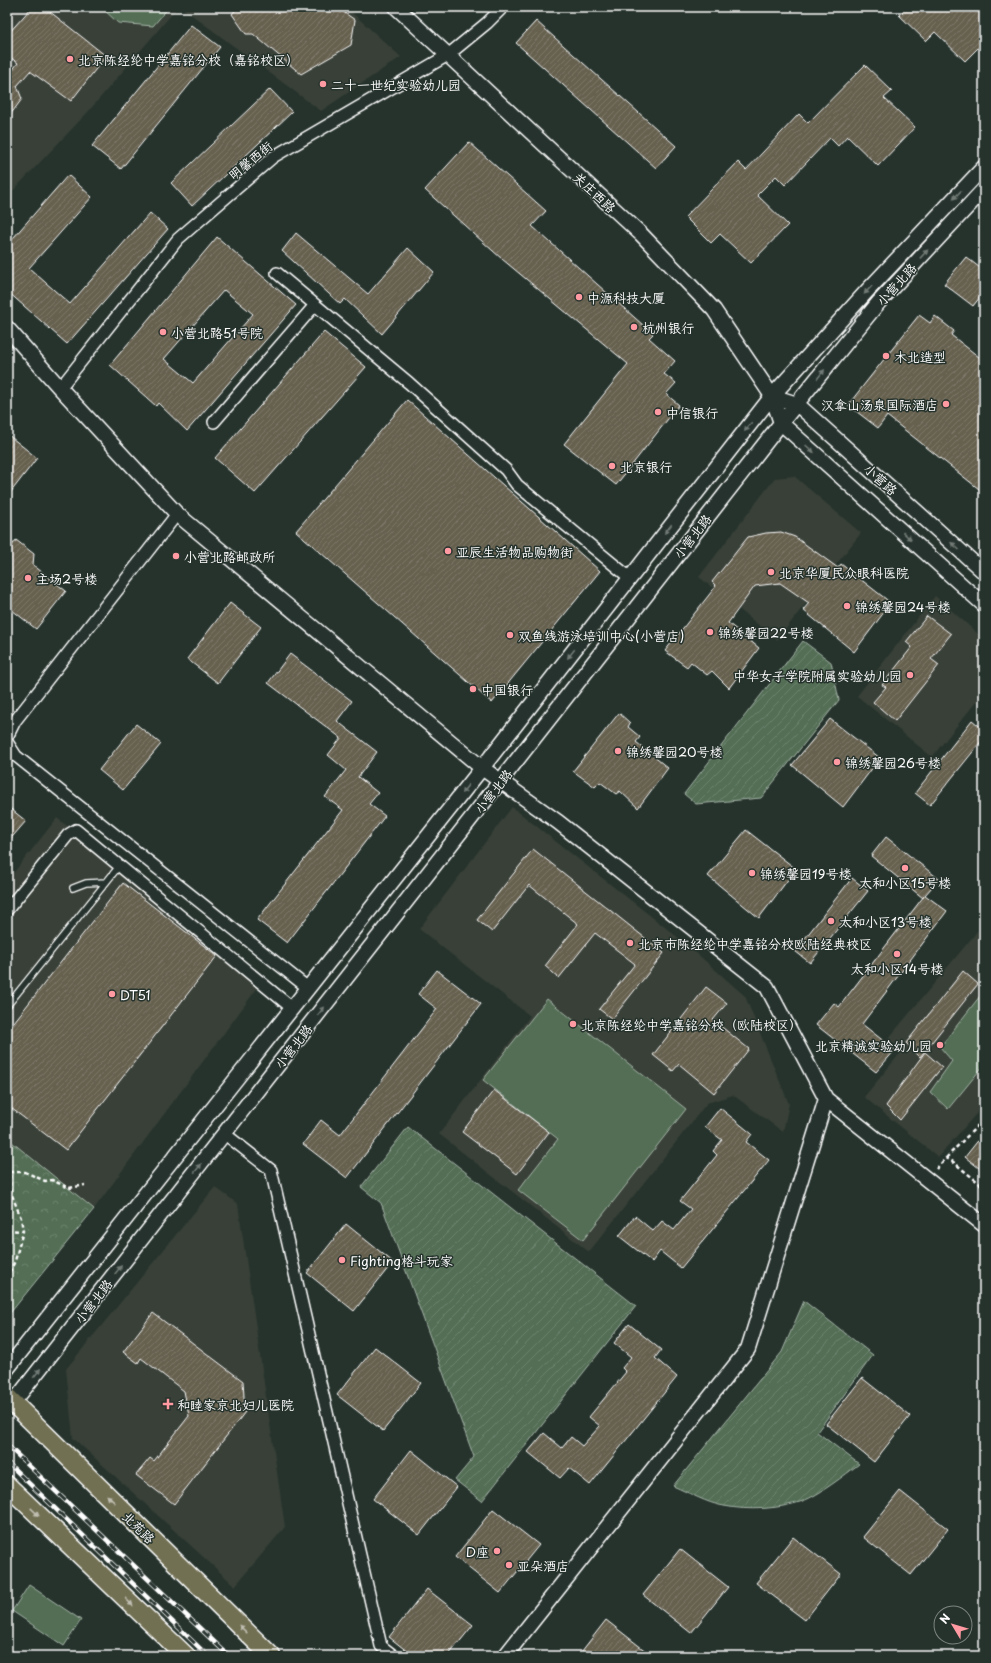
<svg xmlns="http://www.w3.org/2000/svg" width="991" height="1663" viewBox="0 0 991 1663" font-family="'Playpen Sans','LXGW WenKai TC',sans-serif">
	<defs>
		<pattern id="park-crowns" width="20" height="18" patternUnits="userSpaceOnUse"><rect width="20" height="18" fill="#526e55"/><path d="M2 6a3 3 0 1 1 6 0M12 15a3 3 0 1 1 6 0" fill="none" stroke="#6c846e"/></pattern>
		<pattern id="garden-furrows" width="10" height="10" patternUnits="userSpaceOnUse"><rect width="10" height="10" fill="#526e55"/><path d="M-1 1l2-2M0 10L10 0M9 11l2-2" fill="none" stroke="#6c846e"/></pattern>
		<pattern id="building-hatch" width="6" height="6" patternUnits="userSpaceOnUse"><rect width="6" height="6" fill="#66604f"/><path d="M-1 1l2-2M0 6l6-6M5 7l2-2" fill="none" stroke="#7d7869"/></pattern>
	</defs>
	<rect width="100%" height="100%" fill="#26332d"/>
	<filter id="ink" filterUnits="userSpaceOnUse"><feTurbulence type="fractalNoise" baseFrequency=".025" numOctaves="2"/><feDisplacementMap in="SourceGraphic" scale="8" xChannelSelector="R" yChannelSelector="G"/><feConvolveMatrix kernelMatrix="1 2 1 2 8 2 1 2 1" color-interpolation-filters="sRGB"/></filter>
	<g filter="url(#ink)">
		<path fill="#394037" d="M 7,7 L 178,7 L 88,112 L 7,197 Z
			M 181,7 L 346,7 L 401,57 L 321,111 Z
			M 794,476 L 861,533 L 777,640 L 699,577 L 775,478 Z
			M 935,596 L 984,639 L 984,692 L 932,757 L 857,696 Z
			M 512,807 L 685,943 L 745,996 L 789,1104 L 783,1132 L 733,1095 L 707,1103 L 589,1252 L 439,1134 L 530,1016 L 419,929 Z
			M 57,818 L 264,979 L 94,1209 L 7,1138 L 7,881 Z
			M 980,928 L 984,932 L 984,1105 L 938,1157 L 864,1097 L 902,1051 L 888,1039 Z
			M 215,1187 L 238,1204 L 285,1527 L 235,1586 L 73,1438 L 66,1369 Z"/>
		<path fill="url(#park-crowns)" stroke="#a8b6aa" d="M 7,1138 L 94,1209 L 7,1317 Z"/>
		<path fill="url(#garden-furrows)" stroke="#a8b6aa" d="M 803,641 L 831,662 L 839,700 L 761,798 L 696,804 L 684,794 Z
			M 408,1127 L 636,1306 L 482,1501 L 455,1480 L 474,1457 L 381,1203 L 361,1187 Z
			M 804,1301 L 873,1355 L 817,1432 L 859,1464 C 845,1475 819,1495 803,1501 C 779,1509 749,1511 724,1506 C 706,1503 690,1493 673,1486 L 782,1352 Z"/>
		<path fill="#526e55" stroke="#a8b6aa" d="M 101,7 L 169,7 L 153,26 L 118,23 Z
			M 984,991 L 984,1065 L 948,1109 L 930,1092 L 952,1061 L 940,1047 Z
			M 547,999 L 686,1109 L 583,1240 L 518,1190 L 558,1139 L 483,1080 Z
			M 29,1585 L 81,1620 L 64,1646 L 12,1611 Z"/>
		<path fill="url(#building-hatch)" stroke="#fff" fill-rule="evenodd" d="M 32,7 L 44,7 L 106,56 L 71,101 L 30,71 L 17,86 L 22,99 L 7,119 L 7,63 L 11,72 L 18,63 L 7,55 L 7,35 Z
			M 238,7 L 336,7 L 355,20 L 351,45 L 301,74 L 253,34 L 246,34 L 232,14 Z
			M 907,7 L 984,7 L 984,42 L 965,61 L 935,32 L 926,41 L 899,15 Z
			M 536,21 L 676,146 L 656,168 L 516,43 Z
			M 191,25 L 220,47 L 121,169 L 92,146 Z
			M 865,65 L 892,91 L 884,98 L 915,127 L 878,166 L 847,136 L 838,146 L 830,138 L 785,185 L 776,176 L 757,195 L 788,225 L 751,263 L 720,234 L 711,243 L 685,217 L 738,162 L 746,170 L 799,114 L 808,123 Z
			M 270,89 L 292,112 L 192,206 L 171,183 Z
			M 469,142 L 546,211 L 532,226 L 653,334 L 649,338 L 675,361 L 664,374 L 676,383 L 666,394 L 679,405 L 616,485 L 564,444 L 628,364 L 502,259 L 425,190 Z
			M 68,175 L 92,197 L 29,268 L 70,304 L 150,213 L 168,229 L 67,344 L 7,291 L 7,245 Z
			M 296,233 L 368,294 L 408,248 L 434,272 L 382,334 L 345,299 L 340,304 L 282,251 Z
			M 217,237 L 296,305 L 187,431 L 158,403 L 156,406 L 110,365 ZM 224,290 L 253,314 L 193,383 L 164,359 Z
			M 966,257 L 984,271 L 984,292 L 973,306 L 944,284 Z
			M 919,315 L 930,323 L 935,316 L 954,331 L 951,335 L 984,361 L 984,493 L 887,416 L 878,428 L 848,405 Z
			M 324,332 L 366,367 L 255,493 L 215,458 Z
			M 407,400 L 600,571 L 492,703 L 296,531 Z
			M 7,434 L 37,458 L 7,497 Z
			M 781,532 L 795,537 L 838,568 L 841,564 L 891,603 L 854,652 L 803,610 L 809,603 L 780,583 L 755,586 L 728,623 L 759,648 L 729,688 L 712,671 L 707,675 L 691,662 L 687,667 L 665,651 L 716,586 L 712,582 L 748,537 L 766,533 Z
			M 16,540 L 34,554 L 33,565 L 66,591 L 36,629 L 7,606 L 7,552 Z
			M 230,603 L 261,627 L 218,683 L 187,659 Z
			M 927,616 L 951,634 L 931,659 L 939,665 L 895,721 L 873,702 L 886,687 L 882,685 L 912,647 L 906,642 Z
			M 290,654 L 352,701 L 337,721 L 377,752 L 358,777 L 378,793 L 369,804 L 385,816 L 287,943 L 257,920 L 343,810 L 325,797 L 346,770 L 328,755 L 341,738 L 268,683 Z
			M 619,713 L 630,723 L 628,727 L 640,737 L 636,742 L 668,768 L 638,808 L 620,791 L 616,794 L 600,782 L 595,787 L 573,771 Z
			M 830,719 L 880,758 L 843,807 L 792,765 Z
			M 972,720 L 984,730 L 984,738 L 930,805 L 915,793 Z
			M 136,724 L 161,744 L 123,790 L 99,770 Z
			M 7,806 L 26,821 L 7,843 Z
			M 746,830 L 796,869 L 759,918 L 708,876 Z
			M 886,837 L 939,879 L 925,895 L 947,911 L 862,1024 L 895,1050 L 876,1072 L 816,1025 L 834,1003 L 839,1007 L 924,896 L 923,898 L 871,856 Z
			M 533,849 L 664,953 L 612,1019 L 599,1009 L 635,964 L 595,933 L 559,978 L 545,966 L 578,924 L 529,885 L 492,932 L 477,920 Z
			M 852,878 L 868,891 L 810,963 L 795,951 Z
			M 123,883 L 217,956 L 66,1150 L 7,1105 L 7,1031 Z
			M 437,970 L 481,1004 L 347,1178 L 303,1144 L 321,1120 L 340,1135 L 437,1009 L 418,994 Z
			M 963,971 L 978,984 L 920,1057 L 906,1043 Z
			M 706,987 L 727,1003 L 713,1020 L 749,1049 L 714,1093 L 679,1064 L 673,1071 L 653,1055 Z
			M 925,1052 L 942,1067 L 900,1120 L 886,1106 Z
			M 494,1090 L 549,1132 L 517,1174 L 462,1132 Z
			M 720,1108 L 752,1134 L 746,1142 L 769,1160 L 681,1268 L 660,1251 L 652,1262 L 619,1236 L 635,1216 L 653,1231 L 662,1221 L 674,1230 L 691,1209 L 680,1201 L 717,1155 L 713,1151 L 722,1140 L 705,1127 Z
			M 984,1133 L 984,1172 L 965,1157 Z
			M 346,1224 L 393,1262 L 354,1311 L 307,1273 Z
			M 153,1313 L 243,1381 L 245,1412 L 174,1504 L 136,1475 L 150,1458 L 154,1461 L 189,1416 L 184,1391 L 141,1358 L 138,1363 L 123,1352 Z
			M 629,1324 L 661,1350 L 655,1358 L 677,1377 L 590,1485 L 569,1468 L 560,1478 L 528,1452 L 544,1433 L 562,1448 L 571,1437 L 582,1446 L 600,1426 L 589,1417 L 626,1372 L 622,1368 L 631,1357 L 614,1343 Z
			M 375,1347 L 421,1383 L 383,1431 L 337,1395 Z
			M 862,1378 L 910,1416 L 874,1462 L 826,1424 Z
			M 411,1450 L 457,1487 L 419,1535 L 373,1499 Z
			M 900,1491 L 948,1529 L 911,1575 L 863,1537 Z
			M 493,1509 L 539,1545 L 500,1593 L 455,1557 Z
			M 793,1537 L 841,1574 L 805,1620 L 756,1583 Z
			M 680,1549 L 728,1587 L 691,1633 L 643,1595 Z
			M 427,1589 L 473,1625 L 448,1656 L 413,1656 L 389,1637 Z
			M 606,1620 L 652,1656 L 578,1656 Z"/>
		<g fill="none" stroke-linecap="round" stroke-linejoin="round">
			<defs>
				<path id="service" d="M 73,888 L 86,883 L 106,882
					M 7,1006 L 120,865"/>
				<path id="minor" d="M 277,273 L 409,383 L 506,470 L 517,485 L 630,578
					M 60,388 L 178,239 L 273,157 L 448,55 L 487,23 L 503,7
					M 214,422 L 315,305
					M 7,737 L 15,721 L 177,514
					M 7,742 L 16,756 L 308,988
					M 7,910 L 68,835 L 76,830 L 292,1008
					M 225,1134 L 271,1170 L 381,1646 L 394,1656"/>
				<path id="tertiary" d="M 396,7 L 641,234 L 714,310 L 772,396 L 781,423
					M 7,328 L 60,388 L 177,514 L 482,768 L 558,822 L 767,987 L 826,1099 L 748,1349 L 505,1656
					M 772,396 L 797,404 L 984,572
					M 781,423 L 984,605
					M 826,1099 L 984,1225
					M 7,1369 L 482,768 L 772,396 L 867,291 L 984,167
					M 7,1408 L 13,1403 L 781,423 L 879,302 L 984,189"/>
				<path id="primary" d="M 7,1397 L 271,1656
					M 7,1485 L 186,1656"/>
			</defs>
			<use href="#service" stroke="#fff" stroke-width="8"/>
			<use href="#minor" stroke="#fff" stroke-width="14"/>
			<use href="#tertiary" stroke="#fff" stroke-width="17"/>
			<use href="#primary" stroke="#fff" stroke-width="21"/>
			<path stroke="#fff" stroke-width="2.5" stroke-dasharray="4 3" stroke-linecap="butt" d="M 946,1158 L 984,1119
				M 7,1169 L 10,1172 L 10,1190 L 21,1218 L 23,1231 L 15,1261 L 7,1277
				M 936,1169 L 946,1158 L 952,1161 L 984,1187
				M 10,1172 L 25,1172 L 45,1181 L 52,1180 L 69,1188 L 85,1185
				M 7,1230 L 23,1231"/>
			<use href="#service" stroke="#26332d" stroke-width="5.5"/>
			<use href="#minor" stroke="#26332d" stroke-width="11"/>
			<use href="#tertiary" stroke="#26332d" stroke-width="14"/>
			<use href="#primary" stroke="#716f52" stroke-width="18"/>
			<defs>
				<path id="rail" d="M 7,1445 L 229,1656
					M 7,1462 L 208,1656"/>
			</defs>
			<use href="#rail" stroke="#fff" stroke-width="4.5"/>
			<use href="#rail" stroke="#26332d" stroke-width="3" stroke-dasharray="9" stroke-linecap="butt"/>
		</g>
		<defs><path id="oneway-solid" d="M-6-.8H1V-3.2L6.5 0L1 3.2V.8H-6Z"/></defs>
		<g fill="#727a76">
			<use href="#oneway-solid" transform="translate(957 195) rotate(133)"/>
			<use href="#oneway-solid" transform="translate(924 254) rotate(-47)"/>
			<use href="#oneway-solid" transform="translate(868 290) rotate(133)"/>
			<use href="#oneway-solid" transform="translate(821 374) rotate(-51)"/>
			<use href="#oneway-solid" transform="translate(748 427) rotate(128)"/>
			<use href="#oneway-solid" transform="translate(810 449) rotate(42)"/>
			<use href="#oneway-solid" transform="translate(668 529) rotate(128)"/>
			<use href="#oneway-solid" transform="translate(907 536) rotate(42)"/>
			<use href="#oneway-solid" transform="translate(955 546) rotate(-138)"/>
			<use href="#oneway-solid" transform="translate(571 654) rotate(128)"/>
			<use href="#oneway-solid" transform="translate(465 789) rotate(128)"/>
			<use href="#oneway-solid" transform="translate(321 1011) rotate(-52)"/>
			<use href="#oneway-solid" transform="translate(198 1168) rotate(-52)"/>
			<use href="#oneway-solid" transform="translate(118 1270) rotate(-52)"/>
			<use href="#oneway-solid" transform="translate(37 1373) rotate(-52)"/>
		</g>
		<g fill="#bfbeb1">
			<use href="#oneway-solid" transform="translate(111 1499) rotate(-136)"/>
			<use href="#oneway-solid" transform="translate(35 1512) rotate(44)"/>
			<use href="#oneway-solid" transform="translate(129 1602) rotate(44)"/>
			<use href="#oneway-solid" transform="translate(243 1629) rotate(-136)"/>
		</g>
	</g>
	<g fill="#ff9aa2" stroke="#26332d" stroke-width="1.5">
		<circle cx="70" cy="59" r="4"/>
		<circle cx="323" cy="84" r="4"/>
		<circle cx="579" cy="297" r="4"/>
		<circle cx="634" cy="327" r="4"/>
		<circle cx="163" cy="332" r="4"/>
		<circle cx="886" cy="356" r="4"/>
		<circle cx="946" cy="404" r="4"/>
		<circle cx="658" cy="412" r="4"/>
		<circle cx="612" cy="466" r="4"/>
		<circle cx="448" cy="551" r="4"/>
		<circle cx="176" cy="556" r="4"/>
		<circle cx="771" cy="572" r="4"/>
		<circle cx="28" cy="578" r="4"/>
		<circle cx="847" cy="606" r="4"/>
		<circle cx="710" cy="632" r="4"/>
		<circle cx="510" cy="635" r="4"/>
		<circle cx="910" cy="675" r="4"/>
		<circle cx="473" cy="689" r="4"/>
		<circle cx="618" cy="751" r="4"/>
		<circle cx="837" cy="762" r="4"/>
		<circle cx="905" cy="868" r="4"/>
		<circle cx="752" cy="873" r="4"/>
		<circle cx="831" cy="921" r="4"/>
		<circle cx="630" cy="943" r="4"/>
		<circle cx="897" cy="954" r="4"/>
		<circle cx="112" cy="994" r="4"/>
		<circle cx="573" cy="1024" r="4"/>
		<circle cx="940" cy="1045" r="4"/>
		<circle cx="342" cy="1260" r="4"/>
		<path d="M166 1398h4v4h4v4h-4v4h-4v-4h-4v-4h4z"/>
		<circle cx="497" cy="1551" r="4"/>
		<circle cx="509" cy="1565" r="4"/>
	</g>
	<g text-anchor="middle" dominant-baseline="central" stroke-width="3" stroke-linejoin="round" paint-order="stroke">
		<g font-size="13" fill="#fff" stroke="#26332d" text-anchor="start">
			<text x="78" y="59">北京陈经纶中学嘉铭分校（嘉铭校区）</text>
			<text x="331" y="84">二十一世纪实验幼儿园</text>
			<text x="587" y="297">中源科技大厦</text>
			<text x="642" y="327">杭州银行</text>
			<text x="171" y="332">小营北路51号院</text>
			<text x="894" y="356">木北造型</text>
			<text x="938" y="404" text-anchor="end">汉拿山汤泉国际酒店</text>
			<text x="666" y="412">中信银行</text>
			<text x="620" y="466">北京银行</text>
			<text x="456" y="551">亚辰生活物品购物街</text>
			<text x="184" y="556">小营北路邮政所</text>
			<text x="779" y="572">北京华厦民众眼科医院</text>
			<text x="36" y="578">主场2号楼</text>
			<text x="855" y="606">锦绣馨园24号楼</text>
			<text x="718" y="632">锦绣馨园22号楼</text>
			<text x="518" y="635">双鱼线游泳培训中心(小营店)</text>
			<text x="902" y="675" text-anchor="end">中华女子学院附属实验幼儿园</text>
			<text x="481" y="689">中国银行</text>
			<text x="626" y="751">锦绣馨园20号楼</text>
			<text x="845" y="762">锦绣馨园26号楼</text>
			<text x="760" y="873">锦绣馨园19号楼</text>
			<text x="905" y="882" text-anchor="middle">太和小区15号楼</text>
			<text x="839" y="921">太和小区13号楼</text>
			<text x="638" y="943">北京市陈经纶中学嘉铭分校欧陆经典校区</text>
			<text x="897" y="968" text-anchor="middle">太和小区14号楼</text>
			<text x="120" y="994">DT51</text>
			<text x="581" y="1024">北京陈经纶中学嘉铭分校（欧陆校区）</text>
			<text x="932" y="1045" text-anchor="end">北京精诚实验幼儿园</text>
			<text x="350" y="1260">Fighting格斗玩家</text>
			<text x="177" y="1404">和睦家京北妇儿医院</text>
			<text x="489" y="1551" text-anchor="end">D座</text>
			<text x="517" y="1565">亚朵酒店</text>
		</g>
		<g font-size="13" fill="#fff" stroke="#26332d">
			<text transform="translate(250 160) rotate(-39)">明馨西街</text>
			<text transform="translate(595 192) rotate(43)">关庄西路</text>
			<text transform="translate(896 284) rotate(-48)">小营北路</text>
			<text transform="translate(881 479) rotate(42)">小营路</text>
			<text transform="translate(692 536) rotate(-52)">小营北路</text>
			<text transform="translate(493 791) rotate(-52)">小营北路</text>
			<text transform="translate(293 1046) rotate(-52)">小营北路</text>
			<text transform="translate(93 1301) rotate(-52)">小营北路</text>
			<text transform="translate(139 1527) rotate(44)">北苑路</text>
		</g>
	</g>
	<rect width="991" height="1663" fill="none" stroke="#26332d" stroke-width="24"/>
	<rect x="12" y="12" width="967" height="1639" fill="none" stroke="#fff" stroke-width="1.5" filter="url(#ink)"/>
	<g transform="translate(953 1625) rotate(308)"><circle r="19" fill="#26332d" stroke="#7d8581"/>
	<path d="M0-3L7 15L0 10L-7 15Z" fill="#ff9aa2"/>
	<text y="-6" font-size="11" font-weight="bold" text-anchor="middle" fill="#ffffff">N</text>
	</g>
</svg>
